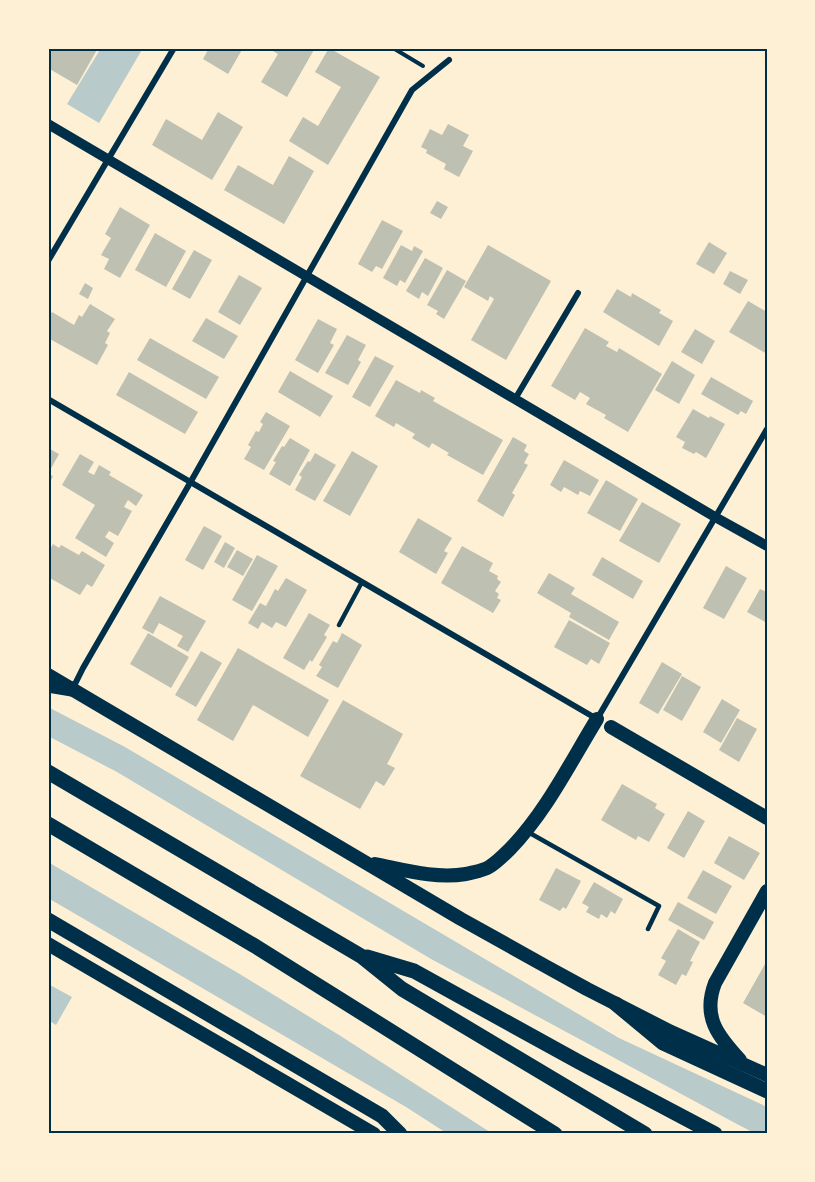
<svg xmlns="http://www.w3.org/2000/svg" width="815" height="1182" viewBox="0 0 815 1182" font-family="Helvetica,sans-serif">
	<rect width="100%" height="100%" fill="#fdf0d5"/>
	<path fill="#b9caca" d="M 101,48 L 143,48 L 99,123 L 67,104 Z
		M 48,707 L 125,747 L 619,1038 L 767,1107 L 767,1134 L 756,1134 L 735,1123 L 431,959 L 117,772 L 48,736 Z
		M 48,862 L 238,973 L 339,1035 L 493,1134 L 448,1134 L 406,1107 L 48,898 Z
		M 48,984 L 72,997 L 56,1025 L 48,1020 Z"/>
	<path fill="#bec0b2" d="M 48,48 L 98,48 L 77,85 L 48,68 Z
		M 209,48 L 243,48 L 228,74 L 203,59 Z
		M 268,48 L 315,48 L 287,97 L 261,82 L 278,54 Z
		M 329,48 L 380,77 L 328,165 L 289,141 L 303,117 L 318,126 L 341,87 L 315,72 Z
		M 218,112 L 243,127 L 212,180 L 152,145 L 166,119 L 202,140 Z
		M 448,124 L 469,135 L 463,146 L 473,151 L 459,177 L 444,169 L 446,164 L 426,153 L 427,150 L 421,147 L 430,129 L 442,135 Z
		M 289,156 L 314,171 L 284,224 L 224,190 L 238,165 L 273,185 Z
		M 437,201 L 448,207 L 441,219 L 430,213 Z
		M 120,207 L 150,225 L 120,278 L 104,269 L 109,259 L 101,255 L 111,238 L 105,234 Z
		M 382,220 L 403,231 L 382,269 L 376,266 L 372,272 L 358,264 Z
		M 155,233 L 186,251 L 166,287 L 135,270 Z
		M 709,242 L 727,253 L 714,274 L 696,264 Z
		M 401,245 L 412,251 L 414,246 L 423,251 L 405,283 L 400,280 L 397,286 L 383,278 Z
		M 488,245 L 551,281 L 506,360 L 471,340 L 494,299 L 490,296 L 488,301 L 464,287 Z
		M 194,250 L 212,260 L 190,299 L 172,289 Z
		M 425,258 L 443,268 L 428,296 L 422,292 L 419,299 L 406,291 Z
		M 447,270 L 466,281 L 444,319 L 436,314 L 438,311 L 427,305 Z
		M 730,271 L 748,280 L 740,294 L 723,284 Z
		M 239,275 L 262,288 L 240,325 L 218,312 Z
		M 85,283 L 93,288 L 88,299 L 79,294 Z
		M 617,289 L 631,297 L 632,293 L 661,310 L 659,313 L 673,321 L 659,346 L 603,312 Z
		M 748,301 L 767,312 L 767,354 L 729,332 Z
		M 90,304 L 115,319 L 107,331 L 110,333 L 105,343 L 108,345 L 97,365 L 48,338 L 48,318 L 52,312 L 74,325 L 79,315 L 82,317 Z
		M 206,318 L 238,336 L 224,359 L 192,341 Z
		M 318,319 L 337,329 L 330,343 L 334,345 L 318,373 L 295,360 Z
		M 585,328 L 609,342 L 606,346 L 617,352 L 619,348 L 662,374 L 628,432 L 604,418 L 606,415 L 586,404 L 590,398 L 580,392 L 575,400 L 551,386 Z
		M 695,329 L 715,341 L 702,364 L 681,352 Z
		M 347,335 L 366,345 L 358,360 L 361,362 L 348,385 L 325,373 Z
		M 150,338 L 219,377 L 206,399 L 137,360 Z
		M 375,356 L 394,366 L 370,407 L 352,397 Z
		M 672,361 L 695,375 L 679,404 L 655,390 Z
		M 290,371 L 333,396 L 320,417 L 278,392 Z
		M 129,372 L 198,412 L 185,434 L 116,395 Z
		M 711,377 L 753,401 L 746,414 L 741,411 L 738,415 L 701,394 Z
		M 396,380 L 420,393 L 421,390 L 435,398 L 433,401 L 503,440 L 483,475 L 447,455 L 449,453 L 432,443 L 429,448 L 412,438 L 415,434 L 396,423 L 394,427 L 375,416 Z
		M 693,409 L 709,418 L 710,416 L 725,424 L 706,458 L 696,452 L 694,454 L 682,448 L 685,442 L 676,437 Z
		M 266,412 L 290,426 L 264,470 L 244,459 L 251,447 L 248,445 L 256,431 L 259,432 L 263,424 L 260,422 Z
		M 513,437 L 527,445 L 524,451 L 529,454 L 524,463 L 528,465 L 512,493 L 515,495 L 503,517 L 477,501 Z
		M 290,438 L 310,450 L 290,486 L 269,474 L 276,462 L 273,461 L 282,446 L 284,447 Z
		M 48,448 L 59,454 L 48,474 L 53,476 L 48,486 Z
		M 352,451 L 378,466 L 350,516 L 323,501 Z
		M 315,453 L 336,465 L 315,501 L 295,490 L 302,477 L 299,475 L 308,461 L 310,462 Z
		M 80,454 L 94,462 L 88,472 L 94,475 L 99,465 L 111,472 L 109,475 L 143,495 L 136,506 L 128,500 L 124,507 L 132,511 L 118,536 L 109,531 L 105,537 L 114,543 L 106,557 L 75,538 L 95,505 L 62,485 Z
		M 564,460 L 599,480 L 590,496 L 580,491 L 578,495 L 564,487 L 561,492 L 550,485 Z
		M 606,480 L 638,499 L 620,531 L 587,513 Z
		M 642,502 L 681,524 L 659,563 L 619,541 Z
		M 418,518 L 452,538 L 444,551 L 448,553 L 436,574 L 399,552 Z
		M 204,526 L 222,536 L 203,570 L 185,560 Z
		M 225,542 L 235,548 L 224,568 L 214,562 Z
		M 53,544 L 59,548 L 61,545 L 79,555 L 82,551 L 105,565 L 92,587 L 87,584 L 80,595 L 48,577 L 48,553 Z
		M 462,546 L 493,563 L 489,571 L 498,576 L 497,579 L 501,582 L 495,591 L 499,594 L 497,598 L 501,600 L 493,613 L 441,583 Z
		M 237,550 L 253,559 L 243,576 L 227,567 Z
		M 257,555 L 278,566 L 252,611 L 232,600 Z
		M 602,557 L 643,581 L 633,599 L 592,575 Z
		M 726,566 L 747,578 L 724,619 L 703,608 Z
		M 549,573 L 575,588 L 571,594 L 619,622 L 609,640 L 569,617 L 571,613 L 537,593 Z
		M 286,578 L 307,590 L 286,627 L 276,622 L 272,628 L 262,622 L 258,629 L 248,623 L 260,603 L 266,606 L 275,589 L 278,591 Z
		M 760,589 L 767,592 L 767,623 L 747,612 Z
		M 160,596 L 206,621 L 188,652 L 177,646 L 183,636 L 159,623 L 153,634 L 142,628 Z
		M 309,613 L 330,625 L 324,635 L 327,637 L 312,662 L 310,660 L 304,670 L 283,658 Z
		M 569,620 L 610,643 L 599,664 L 591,659 L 587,665 L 554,647 Z
		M 148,633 L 189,657 L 171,688 L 130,664 Z
		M 342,633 L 362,645 L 338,688 L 316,676 L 322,667 L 319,665 L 333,641 L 337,643 Z
		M 238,648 L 329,700 L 308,737 L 253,705 L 233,741 L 197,720 Z
		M 201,651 L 222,663 L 196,707 L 175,695 Z
		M 662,662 L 682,674 L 658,714 L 639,703 Z
		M 682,676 L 701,687 L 682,721 L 663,710 Z
		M 722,699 L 740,710 L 721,743 L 703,732 Z
		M 343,700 L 403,734 L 387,764 L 395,768 L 384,786 L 376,781 L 360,809 L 300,776 Z
		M 737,718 L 757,729 L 739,762 L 719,750 Z
		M 622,784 L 657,804 L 655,808 L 665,814 L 649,842 L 638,836 L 636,840 L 601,820 Z
		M 688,811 L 705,821 L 684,858 L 667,848 Z
		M 729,836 L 760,853 L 744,880 L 714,863 Z
		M 556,868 L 581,881 L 566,909 L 563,907 L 560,911 L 539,900 Z
		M 703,870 L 732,886 L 716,914 L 687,898 Z
		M 594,882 L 623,899 L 615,914 L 611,911 L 607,918 L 601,914 L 599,919 L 586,912 L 589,907 L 582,903 Z
		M 678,902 L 714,922 L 704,940 L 668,920 Z
		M 678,929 L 700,942 L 690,961 L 693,962 L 686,976 L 682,974 L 676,985 L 658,975 L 666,961 L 661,958 Z
		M 765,964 L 767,965 L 767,1017 L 743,1003 Z"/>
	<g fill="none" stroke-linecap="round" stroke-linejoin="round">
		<path stroke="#003049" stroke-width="4" d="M 393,48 L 423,66"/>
		<path stroke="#003049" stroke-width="4.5" d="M 339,625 L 362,582
			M 528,832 L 659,906 L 648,929"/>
		<path stroke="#003049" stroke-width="6" d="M 48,261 L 174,48
			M 48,399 L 597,719 L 767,429
			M 515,399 L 578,293
			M 73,688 L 83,668 L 190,483 L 412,90 L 449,60"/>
		<path stroke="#003049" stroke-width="10" d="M 48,124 L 715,517 L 767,546"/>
		<path stroke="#003049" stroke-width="14" d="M 48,675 L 461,919 L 547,967 L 587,989 L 671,1032 L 767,1075
			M 611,727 L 767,818
			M 375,864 C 405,870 435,879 466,874 C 473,872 483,871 489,867 C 496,863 504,855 510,849 C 546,812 570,763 597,719
			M 48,944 L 374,1134
			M 740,1060 C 718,1036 702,1017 715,983 L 767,891"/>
		<path stroke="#003049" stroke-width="15" d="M 48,685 L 72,689
			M 48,772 L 361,956 L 402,989 L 645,1134
			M 48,824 L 255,946 L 555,1134
			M 48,920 L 382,1116 L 400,1134
			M 367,957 L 414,971 L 579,1062 L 715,1134
			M 616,1004 L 663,1043 L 767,1091"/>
	</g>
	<rect width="815" height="1182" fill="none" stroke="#fdf0d5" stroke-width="99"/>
	<rect x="50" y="50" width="716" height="1082" fill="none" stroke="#003049" stroke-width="2"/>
</svg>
